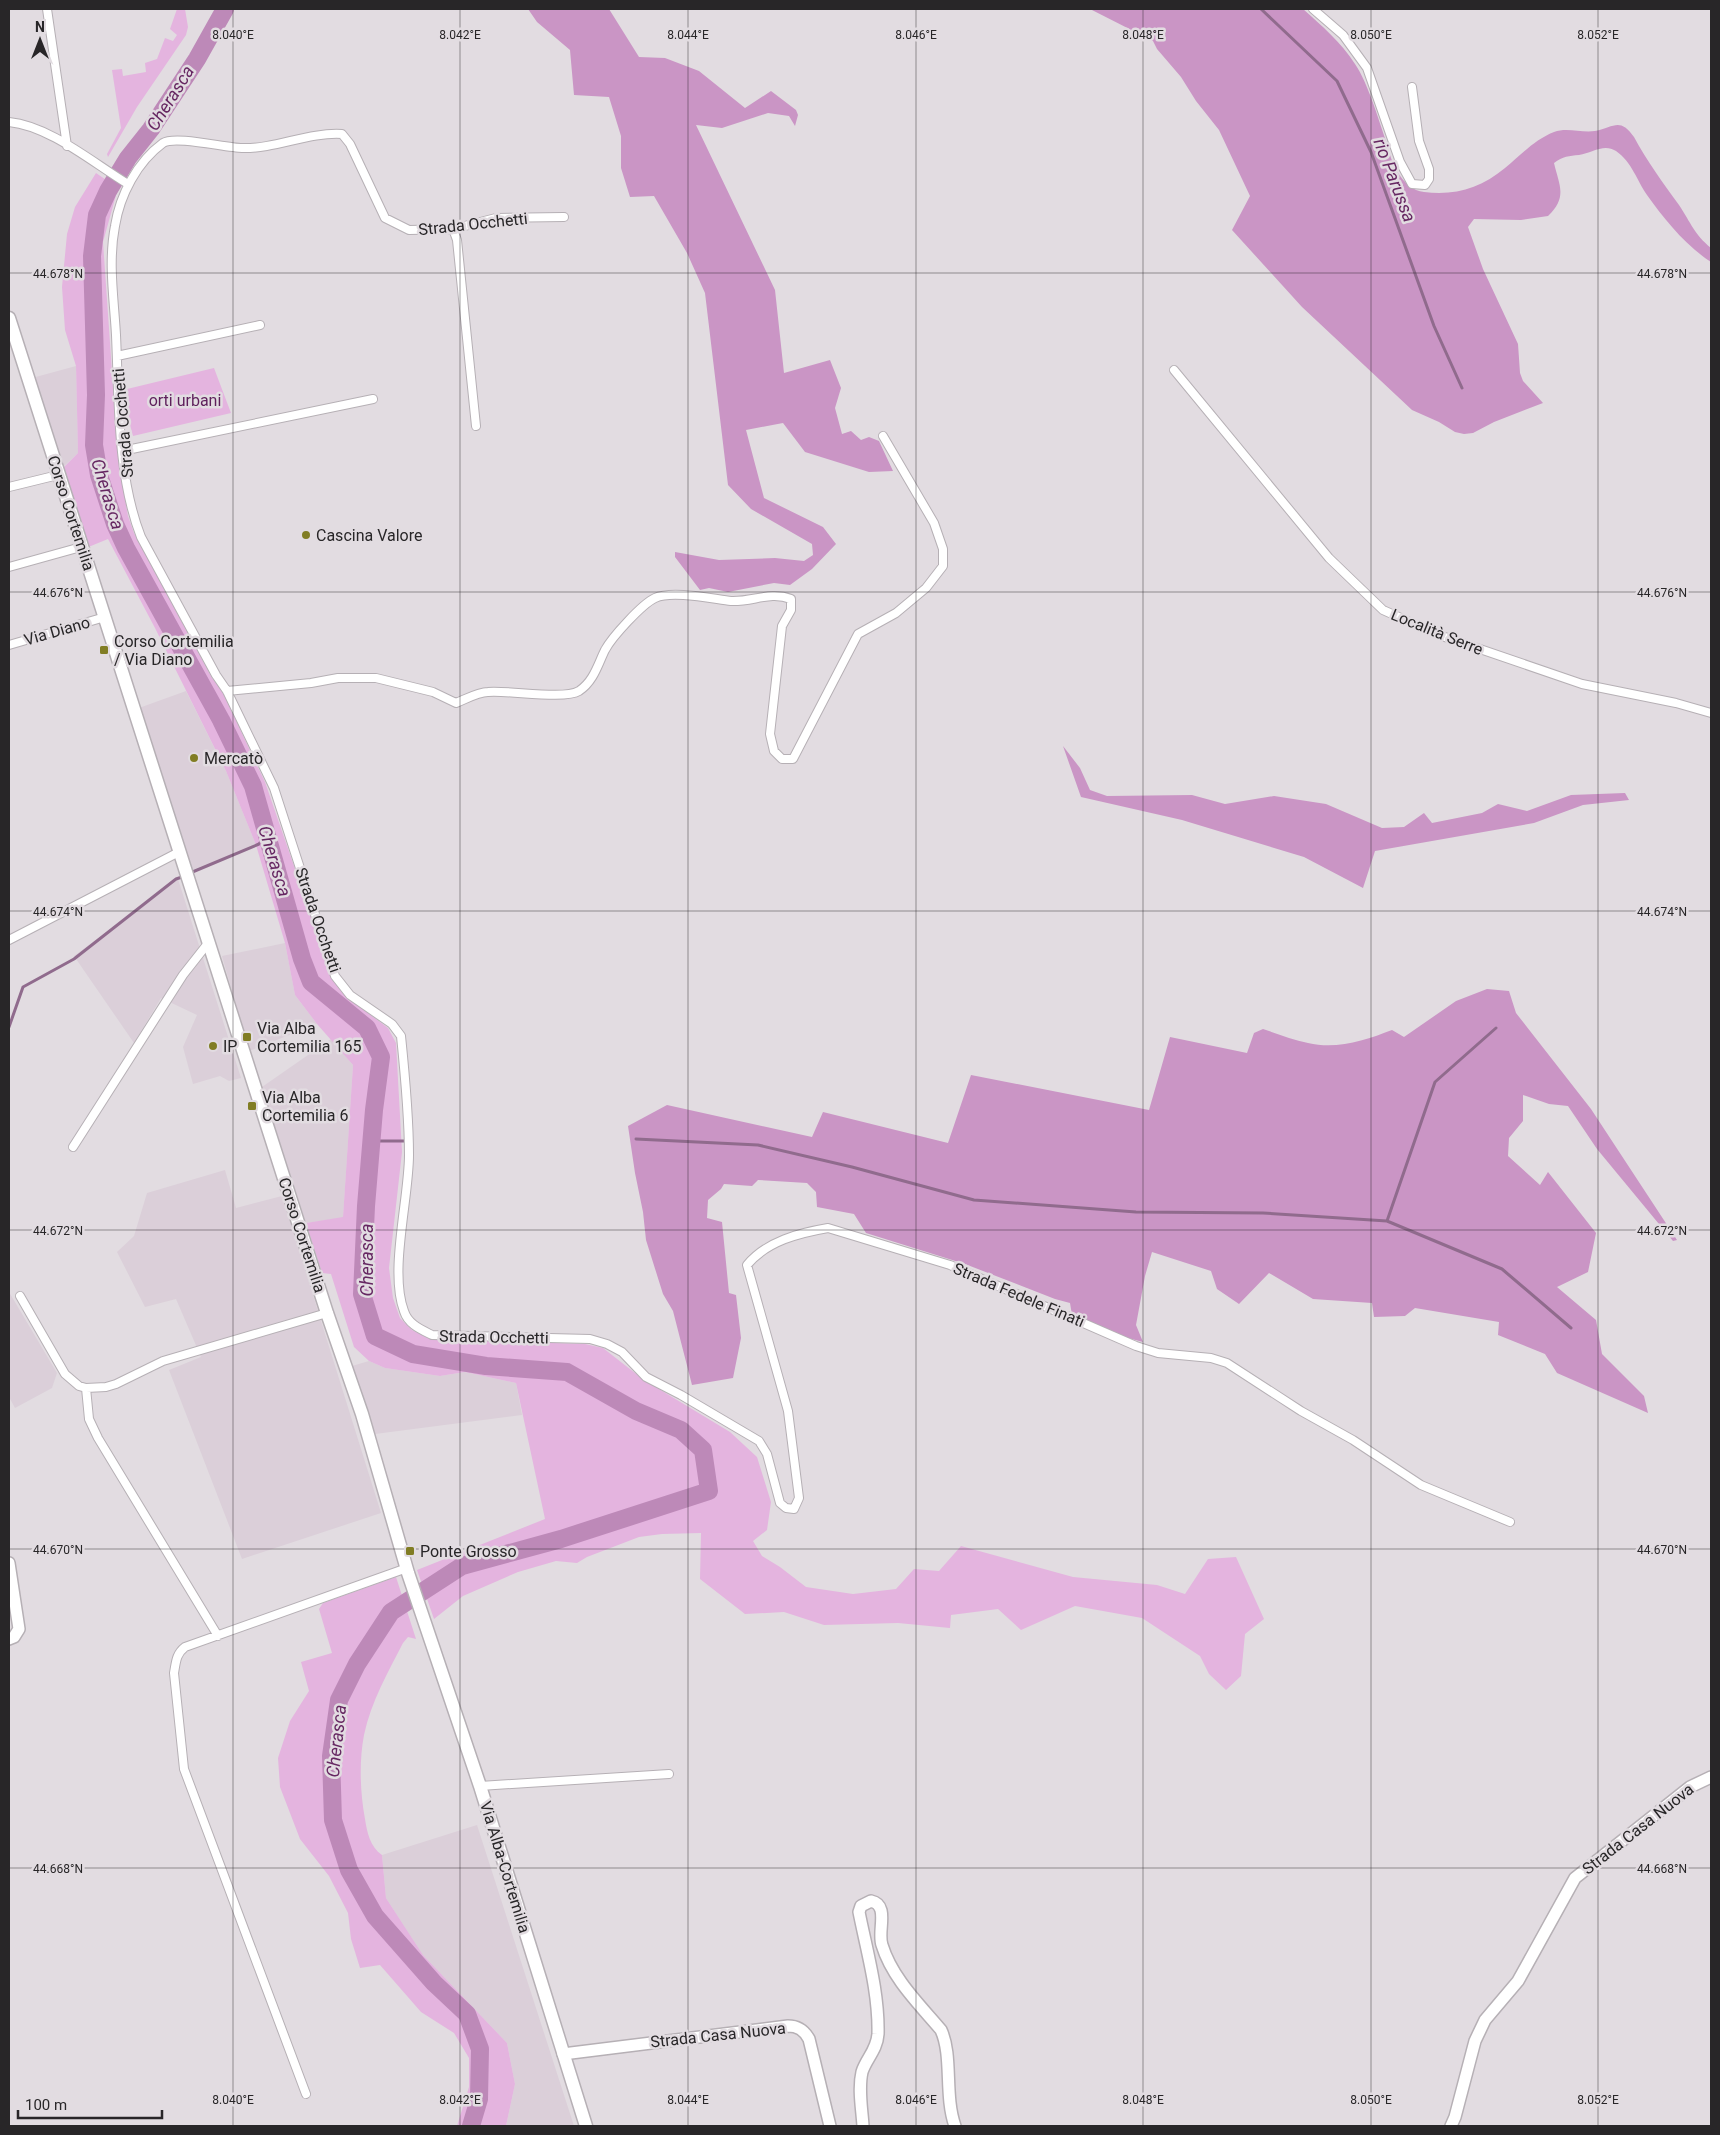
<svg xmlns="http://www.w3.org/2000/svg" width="1720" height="2135" viewBox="0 0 1720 2135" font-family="Roboto,sans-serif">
	<rect width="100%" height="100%" fill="#e2dce1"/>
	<path fill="#dbcfd9" d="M 76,366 L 78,453 L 61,469 L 32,378 Z
		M 186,691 L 226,771 L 256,845 L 192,870 L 139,708 Z
		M 178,879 L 241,1078 L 229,1081 L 220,1076 L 193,1084 L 183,1047 L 197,1015 L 161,998 L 134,1043 L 74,956 Z
		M 285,943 L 295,995 L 317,1024 L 249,1051 L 222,956 Z
		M 331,1039 L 353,1065 L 343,1218 L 306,1223 L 262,1087 Z
		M 225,1170 L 236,1208 L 282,1196 L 381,1513 L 242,1559 L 169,1370 L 201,1357 L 176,1299 L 145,1307 L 117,1252 L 134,1236 L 147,1193 Z
		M 9,1292 L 57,1373 L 52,1388 L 15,1408 L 9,1397 Z
		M 369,1361 L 385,1368 L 440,1376 L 465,1372 L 516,1383 L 522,1415 L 375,1434 L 352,1366 Z
		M 477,1825 L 574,2126 L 506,2126 L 515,2084 L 507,2043 L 422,1954 L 386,1898 L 382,1855 Z"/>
	<path fill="#e4b4df" d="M 177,9 L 185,9 L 188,27 L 186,35 L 137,107 L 108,157 L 107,154 L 121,128 L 112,70 L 122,69 L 123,76 L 146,72 L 145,63 L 157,59 L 165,38 L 173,41 L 177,35 L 170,29 Z
		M 96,173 L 118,188 L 103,242 L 118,458 L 128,516 L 134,533 L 212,678 L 220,687 L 265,782 L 332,976 L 344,995 L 388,1028 L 396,1043 L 402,1152 L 389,1268 L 393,1298 L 400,1318 L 412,1330 L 430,1339 L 585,1344 L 603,1348 L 644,1380 L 730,1432 L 757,1457 L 771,1502 L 767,1530 L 753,1541 L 762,1556 L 780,1567 L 806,1587 L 853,1594 L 896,1589 L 914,1569 L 939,1571 L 961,1546 L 1073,1577 L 1157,1585 L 1185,1594 L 1208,1559 L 1236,1557 L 1264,1619 L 1245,1634 L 1241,1676 L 1226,1690 L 1209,1674 L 1200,1656 L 1142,1618 L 1075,1606 L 1021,1630 L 998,1609 L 951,1615 L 950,1628 L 898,1623 L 824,1625 L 784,1612 L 745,1614 L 700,1579 L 701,1533 L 662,1534 L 639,1537 L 587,1557 L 577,1563 L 556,1561 L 518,1572 L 463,1596 L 434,1619 L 417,1570 L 545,1519 L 516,1383 L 465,1372 L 440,1376 L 385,1368 L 369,1361 L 354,1347 L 331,1274 L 322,1273 L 306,1223 L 343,1217 L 353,1065 L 317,1024 L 295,995 L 285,943 L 256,845 L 226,771 L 155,628 L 108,539 L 86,548 L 61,470 L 78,453 L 76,366 L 65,330 L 62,287 L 67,234 L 75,207 Z
		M 214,368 L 231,413 L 133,436 L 129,421 L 127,389 Z
		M 396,1577 L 416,1639 L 408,1637 L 403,1643 C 388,1672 371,1702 364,1735 C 359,1761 360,1792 365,1819 C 367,1832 370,1847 382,1855 L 386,1898 L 423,1955 L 507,2043 L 515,2084 L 506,2126 L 457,2126 L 469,2087 L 469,2058 L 454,2033 L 421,2012 L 380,1965 L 360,1968 L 351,1939 L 348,1913 L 329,1876 L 300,1839 L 280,1787 L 278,1758 L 290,1721 L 309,1691 L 301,1662 L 332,1653 L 319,1609 L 323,1603 Z"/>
	<path fill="#ca95c5" d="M 528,9 L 609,9 L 639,57 L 665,58 L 699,71 L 745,108 L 771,91 L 796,110 L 798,115 L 795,126 L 789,116 L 768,113 L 722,128 L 696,125 L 775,290 L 784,373 L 830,360 L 841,388 L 835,408 L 842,434 L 851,431 L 861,440 L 869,437 L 879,441 L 893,471 L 869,472 L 805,452 L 783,423 L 746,430 L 764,498 L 823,527 L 836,544 L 812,569 L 790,585 L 774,583 L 728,592 L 709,588 L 700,590 L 675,557 L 675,552 L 719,560 L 775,558 L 804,561 L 813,555 L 812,544 L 751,509 L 728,485 L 705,293 L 687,253 L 654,196 L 630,197 L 621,168 L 621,136 L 609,97 L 574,95 L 570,50 L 537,22 Z
		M 1090,9 L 1303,9 C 1322,26 1341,42 1355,64 C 1368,83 1378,118 1386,141 C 1389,152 1392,163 1398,173 C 1404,182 1413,191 1424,192 C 1455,196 1481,188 1505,168 C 1521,155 1534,140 1554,132 C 1567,127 1581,133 1595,131 C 1614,127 1620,117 1634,137 C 1647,161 1663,183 1679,205 C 1691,223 1694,234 1711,248 L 1711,262 C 1686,246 1664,219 1647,195 C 1637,181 1632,162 1616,151 C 1604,143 1592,153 1579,155 C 1569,156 1563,156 1554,163 C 1559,185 1568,197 1548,216 L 1521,220 L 1474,219 L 1468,227 L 1483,269 L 1518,344 L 1520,373 L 1523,381 L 1543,403 L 1494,422 L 1473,433 L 1464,434 L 1455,432 L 1439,422 L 1412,410 L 1302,307 L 1232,230 L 1250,196 L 1219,130 L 1196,101 L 1181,77 L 1157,49 L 1153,41 Z
		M 1063,746 L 1080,768 L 1090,790 L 1107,796 L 1192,795 L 1225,804 L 1274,796 L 1326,804 L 1382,828 L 1404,827 L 1424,813 L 1432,823 L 1482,813 L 1498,804 L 1527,811 L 1571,795 L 1625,793 L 1629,800 L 1583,805 L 1534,823 L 1375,851 L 1363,888 L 1304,857 L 1182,820 L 1081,797 Z
		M 1487,989 L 1509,991 L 1516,1013 L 1591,1109 L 1677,1240 L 1673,1241 L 1597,1149 L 1568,1106 L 1549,1104 L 1523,1095 L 1523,1121 L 1509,1138 L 1508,1156 L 1540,1185 L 1548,1172 L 1596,1233 L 1588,1272 L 1557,1287 L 1596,1320 L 1602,1354 L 1644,1396 L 1648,1413 L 1557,1373 L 1545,1354 L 1498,1335 L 1499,1322 L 1415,1308 L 1405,1316 L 1374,1317 L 1372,1303 L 1313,1299 L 1269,1273 L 1239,1304 L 1217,1289 L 1211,1271 L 1152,1252 L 1145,1276 L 1136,1325 L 1143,1342 L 1128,1338 L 1072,1315 L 1070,1303 L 1055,1299 L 965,1264 L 866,1233 L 854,1214 L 817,1207 L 816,1192 L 807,1183 L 758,1180 L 752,1186 L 724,1184 L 721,1189 L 708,1200 L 707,1218 L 722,1222 L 729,1293 L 736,1295 L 741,1338 L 733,1378 L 692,1385 L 673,1311 L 663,1294 L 646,1240 L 643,1212 L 635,1173 L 628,1126 L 667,1105 L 812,1137 L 823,1112 L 948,1143 L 971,1075 L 1149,1110 L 1170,1037 L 1247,1053 L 1254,1033 L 1263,1029 C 1278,1034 1293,1040 1308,1043 C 1337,1050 1366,1040 1392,1030 L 1404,1037 L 1456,1001 Z"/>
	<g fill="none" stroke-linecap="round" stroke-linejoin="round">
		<path stroke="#906b8d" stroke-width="3" d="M 1261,9 L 1337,81 L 1371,152 L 1434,326 L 1462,388
			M 190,873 L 259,844 L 267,834
			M 9,1027 L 23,987 L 74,959 L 176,879 L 185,876
			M 636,1139 L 758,1145 L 852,1167 L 974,1200 L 1136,1212 L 1263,1213 L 1387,1221 L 1502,1269 L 1571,1328
			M 372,1141 L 406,1141
			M 1387,1221 L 1435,1082 L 1496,1028"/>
		<path stroke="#bd89b8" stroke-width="18" d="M 225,9 L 197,59 L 151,129 L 128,158 L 108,191 L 97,215 L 92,256 L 96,395 L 94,445 L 99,475 L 115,524 L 126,548 L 221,720 L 253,786 L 302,959 L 311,982 L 367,1028 L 381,1057 L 374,1110 L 366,1206 L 362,1294 L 375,1336 L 413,1354 L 486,1366 L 567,1372 L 636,1411 L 681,1430 L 703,1450 L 709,1491 L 561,1539 L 462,1566 L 391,1612 L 357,1664 L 339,1700 L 331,1756 L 333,1820 L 349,1870 L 375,1916 L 434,1983 L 467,2014 L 480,2049 L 479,2099 L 471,2126"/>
		<defs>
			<path id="street" d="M 47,9 L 67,146
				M 1313,9 L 1343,35 L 1367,68 L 1400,162 L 1412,184 L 1425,185 L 1429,179 L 1429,169 L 1419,141 L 1412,87
				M 9,122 C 50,126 93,163 128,184
				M 564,217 L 496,218 L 453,229 L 409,230 L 385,218 L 350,144 L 342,134 C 308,132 276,149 242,148 C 226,148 175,135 163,143 C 137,162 120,195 115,226 C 108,262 114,299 116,335 C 119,400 117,476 141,537 L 216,675 L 227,691 L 274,788 L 335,976 L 350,995 L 392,1024 L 401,1036 C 405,1075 409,1116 409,1155 C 409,1198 389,1272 404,1311 C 408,1324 420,1329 432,1335 L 590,1339 L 607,1344 L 622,1352 L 646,1377 L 681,1395 L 759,1441 L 767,1454 L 780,1503 L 786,1508 L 794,1509 L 799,1498 L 788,1411 L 747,1265 C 767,1241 799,1233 828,1228 L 950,1265 L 1136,1346 L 1158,1353 L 1211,1358 L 1227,1363 L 1301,1411 L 1353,1440 L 1421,1485 L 1510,1522
				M 453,229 L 457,240 L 476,426
				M 117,356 L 260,325
				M 1174,370 L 1329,558 L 1383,610 L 1439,635 L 1582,684 L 1676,703 L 1711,713
				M 122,451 L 373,399
				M 9,487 L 58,475
				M 9,567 L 81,547
				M 9,645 L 105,617
				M 227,691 L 311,683 L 338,678 L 376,678 L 433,692 L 456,703 C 466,699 478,692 488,692 C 509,690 564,700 579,691 C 594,681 598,664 605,650 C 612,637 642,604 655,598 C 672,590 713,599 731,601 C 753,602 770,591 791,599 L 791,610 L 782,626 L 770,734 L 774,751 L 782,759 L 793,759 L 858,634 L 896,613 L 926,588 L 943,566 L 943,549 L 934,523 L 883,436
				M 9,940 L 179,852
				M 73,1147 L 183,975 L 209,942
				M 20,1296 L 65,1374 L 79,1386 L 86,1388 L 106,1387 L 116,1384 L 163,1361 L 327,1313
				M 86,1388 L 89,1419 L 98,1438 L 218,1636
				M 480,1786 L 669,1774
				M 306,2094 L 184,1769 L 174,1673 C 176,1662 176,1654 185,1647 L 407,1568"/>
			<path id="secondary" d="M 9,1563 L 19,1629 L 14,1637 L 9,1639
				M 563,2054 L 788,2026 C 798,2026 804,2030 809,2039 L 830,2126
				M 863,2126 C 862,2109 858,2089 862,2072 C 866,2059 877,2050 878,2034 C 879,1993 867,1952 859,1912 L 861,1906 L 871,1901 C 890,1905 877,1931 882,1945 C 892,1978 919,2004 941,2030 C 953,2056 944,2095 955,2126
				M 1451,2126 L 1455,2117 L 1475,2041 L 1485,2020 L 1518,1981 L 1575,1878 L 1690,1787 L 1711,1777"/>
			<path id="primary" d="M 9,318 L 327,1313 L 362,1414 L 408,1573 L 480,1786 L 586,2126"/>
		</defs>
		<use href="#street" stroke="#b6b0b5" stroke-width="10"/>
		<use href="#secondary" stroke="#b6b0b5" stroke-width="14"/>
		<use href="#primary" stroke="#b6b0b5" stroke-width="15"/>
		<use href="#street" stroke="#fff" stroke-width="8"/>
		<use href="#secondary" stroke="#fff" stroke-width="11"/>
		<use href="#primary" stroke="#fff" stroke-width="12"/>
	</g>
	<path fill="none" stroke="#282628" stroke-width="1" stroke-opacity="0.45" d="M 233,9 L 233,2126M 460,9 L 460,2126M 688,9 L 688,2126M 916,9 L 916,2126M 1143,9 L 1143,2126M 1371,9 L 1371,2126M 1598,9 L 1598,2126M 9,273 L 1711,273M 9,592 L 1711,592M 9,911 L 1711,911M 9,1230 L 1711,1230M 9,1549 L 1711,1549M 9,1868 L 1711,1868"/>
	<g fill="#817d24" stroke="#e2dce1" stroke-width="2">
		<circle cx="306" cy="535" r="5"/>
		<rect x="99" y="645" width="10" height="10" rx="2.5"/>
		<circle cx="194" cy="758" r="5"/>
		<rect x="242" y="1032" width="10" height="10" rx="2.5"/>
		<circle cx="213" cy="1046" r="5"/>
		<rect x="247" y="1101" width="10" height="10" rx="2.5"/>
		<rect x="405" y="1546" width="10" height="10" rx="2.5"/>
	</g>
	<g text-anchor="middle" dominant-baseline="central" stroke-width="5" stroke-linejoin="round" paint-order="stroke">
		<g font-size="16" fill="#282628" stroke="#e2dce1">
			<text transform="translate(473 224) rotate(-6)">Strada Occhetti</text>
			<text transform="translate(123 423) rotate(-95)">Strada Occhetti</text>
			<text transform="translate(71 513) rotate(72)">Corso Cortemilia</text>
			<text transform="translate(57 631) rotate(-16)">Via Diano</text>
			<text transform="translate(1437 632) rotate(22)">Località Serre</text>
			<text transform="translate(318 920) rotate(71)">Strada Occhetti</text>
			<text transform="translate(302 1235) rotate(72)">Corso Cortemilia</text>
			<text transform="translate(1019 1295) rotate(23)">Strada Fedele Finati</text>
			<text transform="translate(494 1337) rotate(1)">Strada Occhetti</text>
			<text transform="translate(1638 1829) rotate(-38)">Strada Casa Nuova</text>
			<text transform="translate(505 1867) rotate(73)">Via Alba-Cortemilia</text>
			<text transform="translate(718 2035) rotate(-6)">Strada Casa Nuova</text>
		</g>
		<g font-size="16" fill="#5e1f5b" stroke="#e2dce1">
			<text x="185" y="400">orti urbani</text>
		</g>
		<g font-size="16" fill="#282628" stroke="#e2dce1" text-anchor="start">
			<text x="316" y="535">Cascina Valore</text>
			<text x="114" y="641">Corso Cortemilia<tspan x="114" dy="18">/ Via Diano</tspan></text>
			<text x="204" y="758">Mercatò</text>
			<text x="257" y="1028">Via Alba<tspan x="257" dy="18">Cortemilia 165</tspan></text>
			<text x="223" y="1046">IP</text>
			<text x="262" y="1097">Via Alba<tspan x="262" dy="18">Cortemilia 6</tspan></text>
			<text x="420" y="1551">Ponte Grosso</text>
		</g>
		<g font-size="18" font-style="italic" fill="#662762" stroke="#e2dce1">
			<text transform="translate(170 98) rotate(-58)">Cherasca</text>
			<text transform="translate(1395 180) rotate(69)">rio Parussa</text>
			<text transform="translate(108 494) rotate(73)">Cherasca</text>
			<text transform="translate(275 861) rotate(73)">Cherasca</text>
			<text transform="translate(366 1260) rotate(-90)">Cherasca</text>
			<text transform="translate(336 1741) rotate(-84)">Cherasca</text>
		</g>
	</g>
	<g font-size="12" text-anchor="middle" fill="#282628" stroke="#e2dce1" stroke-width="5" stroke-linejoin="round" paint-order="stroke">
		<text x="233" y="39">8.040°E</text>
		<text x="460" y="39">8.042°E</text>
		<text x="688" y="39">8.044°E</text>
		<text x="916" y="39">8.046°E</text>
		<text x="1143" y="39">8.048°E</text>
		<text x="1371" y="39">8.050°E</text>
		<text x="1598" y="39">8.052°E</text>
		<text x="58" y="278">44.678°N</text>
		<text x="1662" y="278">44.678°N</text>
		<text x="58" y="597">44.676°N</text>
		<text x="1662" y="597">44.676°N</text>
		<text x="58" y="916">44.674°N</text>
		<text x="1662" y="916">44.674°N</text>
		<text x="58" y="1235">44.672°N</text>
		<text x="1662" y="1235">44.672°N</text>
		<text x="58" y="1554">44.670°N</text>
		<text x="1662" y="1554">44.670°N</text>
		<text x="58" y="1873">44.668°N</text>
		<text x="1662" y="1873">44.668°N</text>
		<text x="233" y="2104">8.040°E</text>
		<text x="460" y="2104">8.042°E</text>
		<text x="688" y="2104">8.044°E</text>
		<text x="916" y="2104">8.046°E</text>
		<text x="1143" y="2104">8.048°E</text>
		<text x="1371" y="2104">8.050°E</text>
		<text x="1598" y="2104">8.052°E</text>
	</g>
	<rect width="1720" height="2135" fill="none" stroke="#282628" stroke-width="20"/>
	<g transform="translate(40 40)" stroke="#e2dce1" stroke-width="4" paint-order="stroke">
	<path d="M0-4L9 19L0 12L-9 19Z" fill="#282628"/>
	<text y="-8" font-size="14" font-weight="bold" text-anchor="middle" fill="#282628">N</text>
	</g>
	<path d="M18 2110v8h144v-8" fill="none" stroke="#282628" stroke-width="2.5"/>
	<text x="25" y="2110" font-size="15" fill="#282628" stroke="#e2dce1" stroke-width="4" paint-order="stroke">100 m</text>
</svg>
